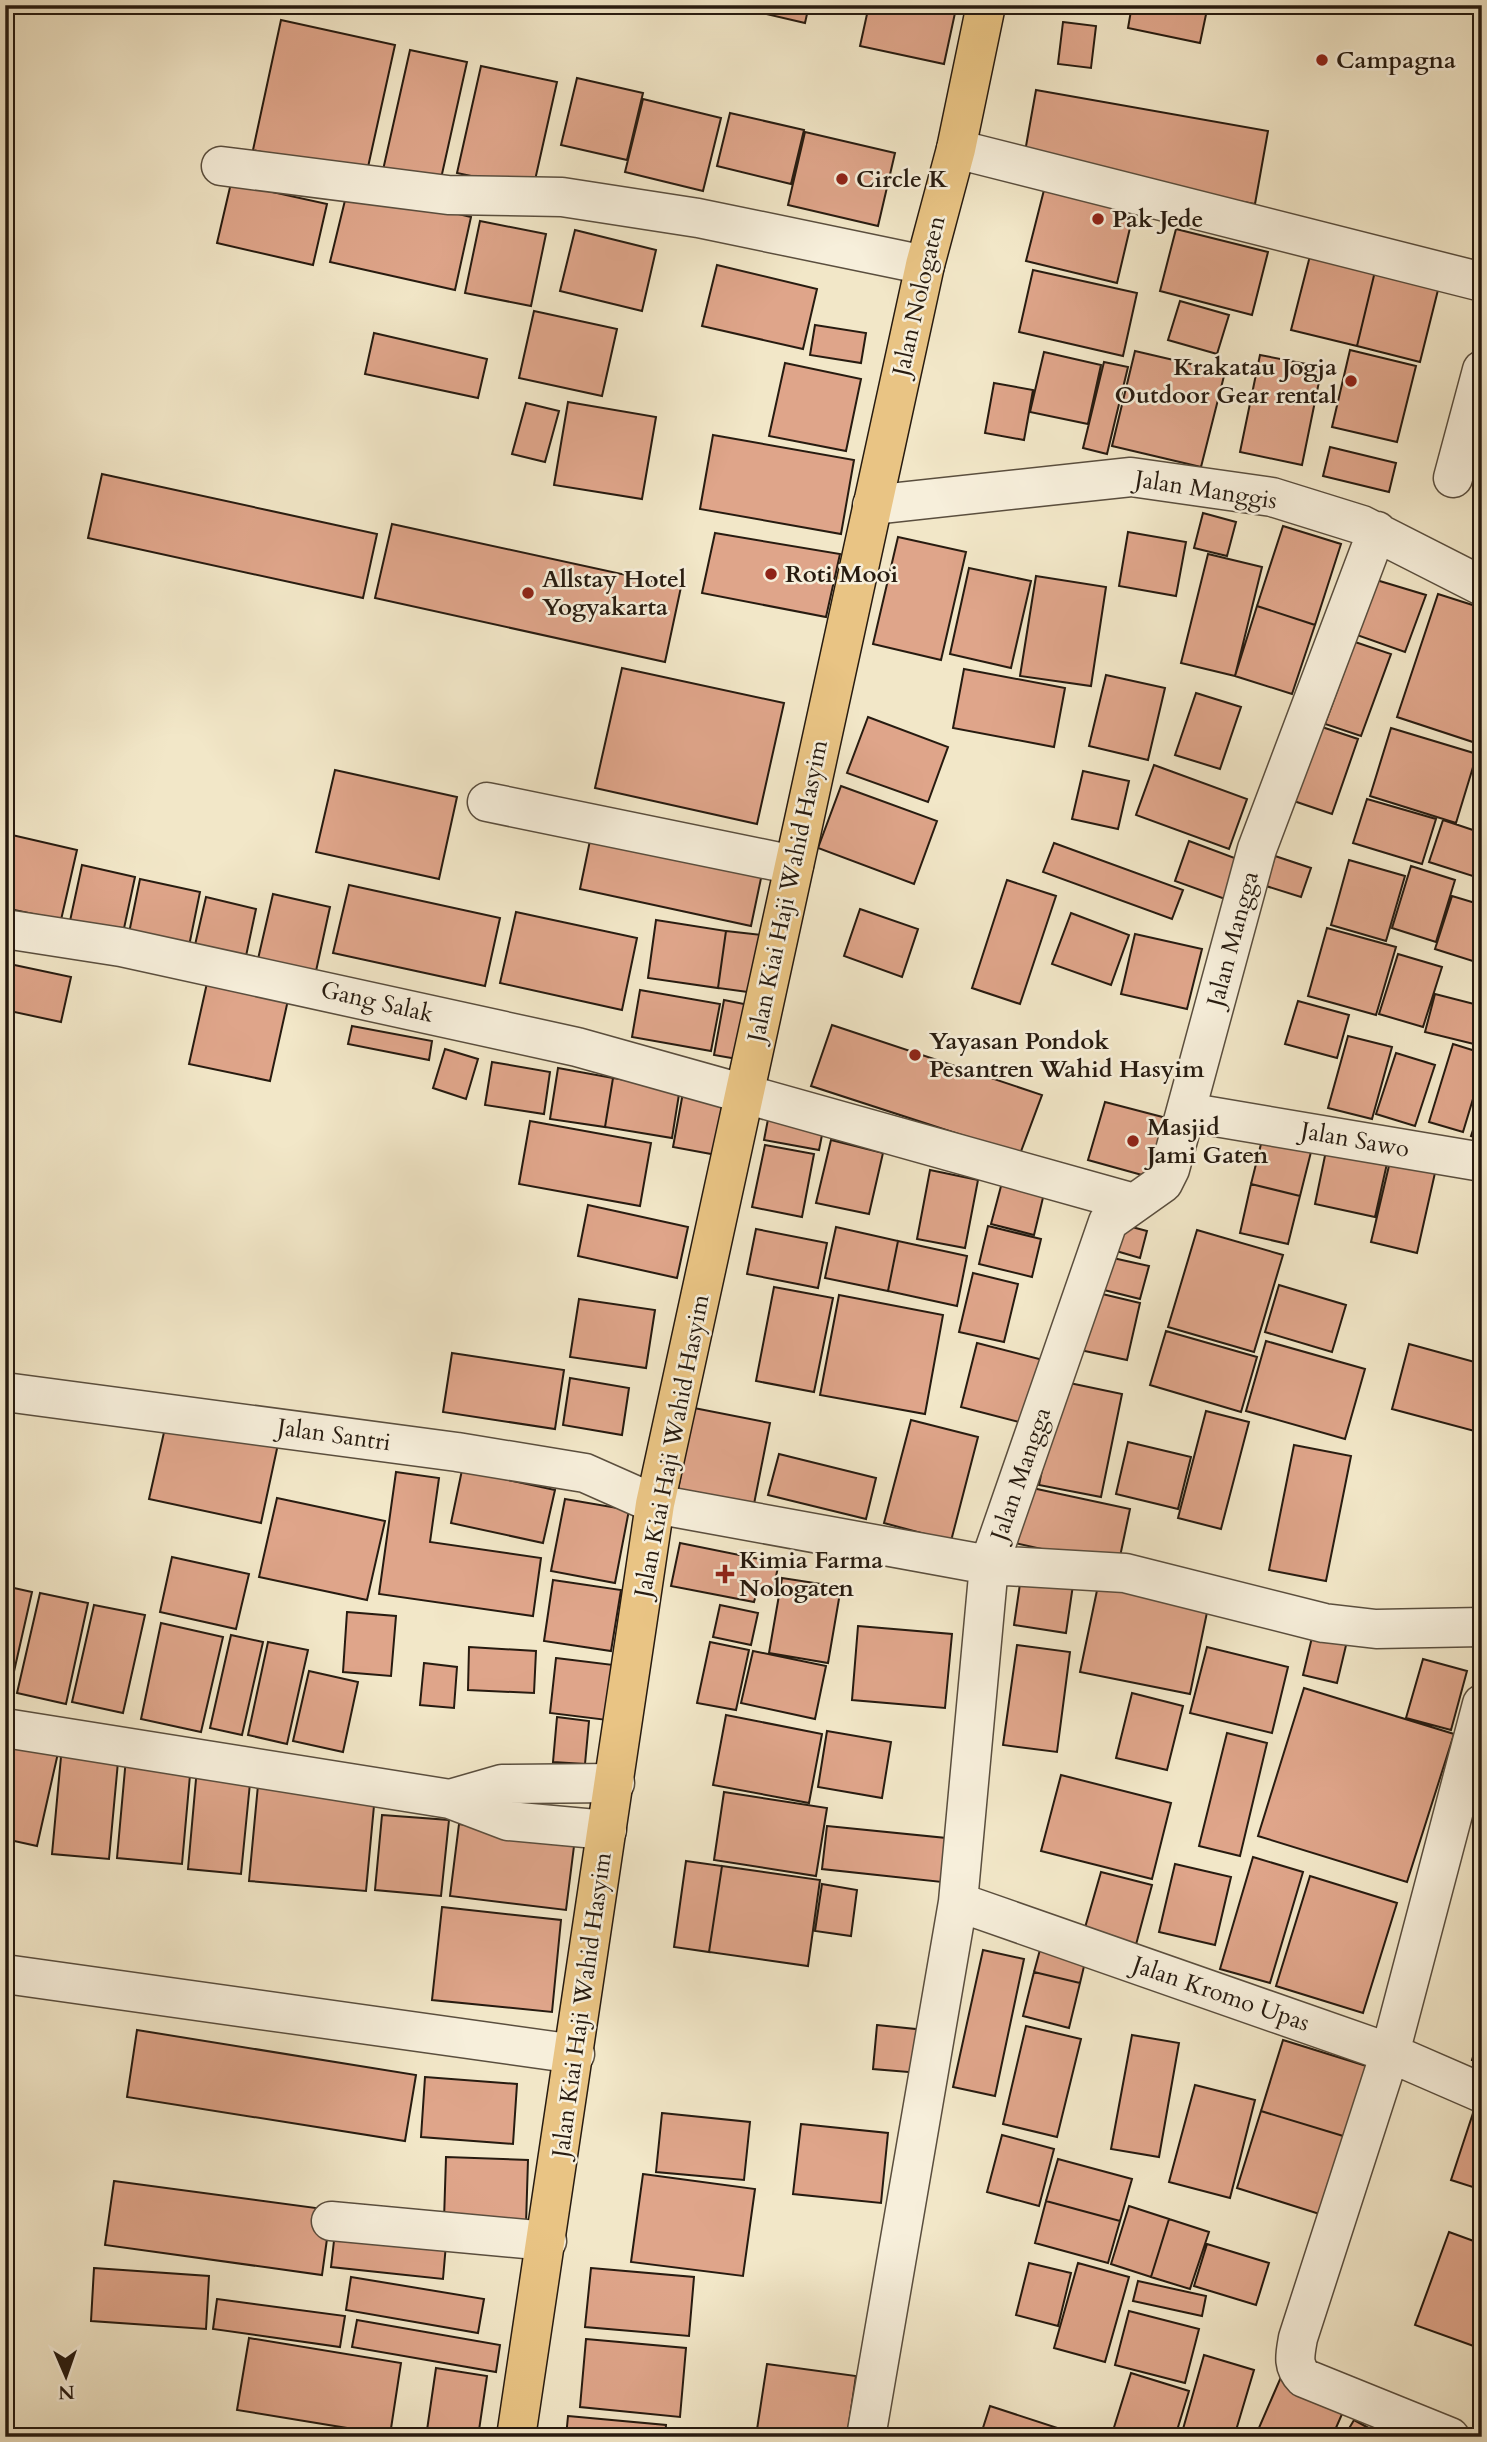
<svg xmlns="http://www.w3.org/2000/svg" width="1487" height="2442" viewBox="0 0 1487 2442" font-family="Cardo,serif">
	<rect width="100%" height="100%" fill="#f2e7c8"/>
	<filter id="stains"><feTurbulence type="fractalNoise" baseFrequency=".00286" numOctaves="4"/><feColorMatrix values="0 0 0 0 .2 0 0 0 0 .09 0 0 0 0 .02 0 0 0 .5 -.17"/></filter>
	<radialGradient id="worn" r=".72"><stop offset=".6" stop-color="#630" stop-opacity="0"/><stop offset="1" stop-color="#630" stop-opacity=".3"/></radialGradient>
	<path fill="#dfa58a" stroke="#271b10" stroke-width="2" d="M 727,5 L 809,5 L 805,23 Z
		M 869,5 L 920,5 L 955,13 L 944,64 L 860,46 Z
		M 1132,5 L 1208,5 L 1200,43 L 1128,28 Z
		M 281,20 L 395,45 L 366,176 L 253,150 Z
		M 1063,22 L 1096,26 L 1091,68 L 1058,64 Z
		M 410,50 L 467,62 L 440,183 L 383,170 Z
		M 481,66 L 557,82 L 533,189 L 457,173 Z
		M 577,78 L 643,93 L 627,160 L 561,145 Z
		M 1036,90 L 1268,131 L 1255,204 L 1023,163 Z
		M 643,99 L 721,118 L 703,191 L 625,172 Z
		M 730,113 L 804,130 L 791,184 L 717,166 Z
		M 805,132 L 895,153 L 878,226 L 788,205 Z
		M 231,183 L 327,204 L 313,265 L 217,243 Z
		M 348,188 L 471,217 L 455,290 L 330,262 Z
		M 1044,190 L 1134,211 L 1117,283 L 1026,261 Z
		M 480,221 L 546,234 L 531,306 L 465,293 Z
		M 1176,229 L 1268,252 L 1252,315 L 1160,291 Z
		M 575,230 L 656,250 L 642,311 L 560,291 Z
		M 1312,248 L 1377,263 L 1357,346 L 1291,330 Z
		M 1377,263 L 1441,278 L 1420,362 L 1357,346 Z
		M 717,265 L 817,289 L 803,349 L 702,326 Z
		M 1033,270 L 1137,293 L 1123,356 L 1019,332 Z
		M 1180,301 L 1229,315 L 1217,354 L 1168,340 Z
		M 534,311 L 617,329 L 602,396 L 519,378 Z
		M 815,325 L 866,333 L 861,363 L 810,355 Z
		M 374,333 L 487,359 L 478,398 L 365,374 Z
		M 1350,350 L 1416,366 L 1397,442 L 1332,427 Z
		M 1135,351 L 1225,372 L 1201,467 L 1112,446 Z
		M 1044,352 L 1101,365 L 1088,424 L 1030,412 Z
		M 1260,355 L 1322,367 L 1302,465 L 1240,452 Z
		M 1104,362 L 1128,367 L 1107,454 L 1083,448 Z
		M 785,363 L 861,379 L 846,451 L 769,436 Z
		M 994,383 L 1033,390 L 1024,440 L 985,433 Z
		M 568,402 L 656,417 L 642,499 L 554,485 Z
		M 526,403 L 559,411 L 545,462 L 512,454 Z
		M 713,435 L 854,460 L 841,534 L 700,509 Z
		M 1330,447 L 1396,463 L 1389,492 L 1323,476 Z
		M 102,474 L 377,534 L 363,598 L 88,538 Z
		M 1203,513 L 1236,522 L 1227,556 L 1194,548 Z
		M 392,524 L 681,587 L 665,662 L 375,598 Z
		M 1283,526 L 1341,544 L 1315,625 L 1257,606 Z
		M 1128,532 L 1186,542 L 1176,596 L 1119,586 Z
		M 715,533 L 840,554 L 826,617 L 702,593 Z
		M 898,537 L 966,552 L 941,660 L 873,644 Z
		M 1208,554 L 1262,567 L 1235,676 L 1181,663 Z
		M 969,568 L 1031,581 L 1011,668 L 950,654 Z
		M 1036,576 L 1106,587 L 1091,686 L 1020,676 Z
		M 1373,579 L 1426,595 L 1405,652 L 1354,634 Z
		M 1438,594 L 1482,608 L 1482,745 L 1397,717 Z
		M 1257,606 L 1315,625 L 1292,694 L 1235,676 Z
		M 1355,642 L 1391,654 L 1361,736 L 1325,724 Z
		M 622,668 L 784,703 L 757,824 L 595,788 Z
		M 964,669 L 1065,688 L 1054,747 L 953,728 Z
		M 1106,675 L 1165,688 L 1148,760 L 1089,746 Z
		M 1196,693 L 1241,707 L 1220,769 L 1175,755 Z
		M 868,717 L 948,747 L 928,802 L 847,773 Z
		M 1310,723 L 1358,739 L 1332,814 L 1285,798 Z
		M 1391,728 L 1477,754 L 1456,823 L 1370,796 Z
		M 1154,765 L 1247,799 L 1229,849 L 1136,815 Z
		M 335,770 L 457,797 L 439,879 L 316,852 Z
		M 1083,771 L 1129,781 L 1118,829 L 1072,819 Z
		M 841,786 L 937,821 L 914,884 L 818,848 Z
		M 1367,799 L 1436,819 L 1422,864 L 1353,843 Z
		M 1443,820 L 1482,833 L 1482,879 L 1429,862 Z
		M 593,826 L 764,864 L 751,926 L 580,889 Z
		M 12,835 L 77,850 L 61,920 L 5,908 L 5,865 Z
		M 1189,841 L 1240,860 L 1225,899 L 1175,881 Z
		M 1054,843 L 1183,890 L 1172,919 L 1043,872 Z
		M 1275,856 L 1311,868 L 1301,897 L 1266,886 Z
		M 1349,860 L 1405,876 L 1386,941 L 1331,925 Z
		M 82,865 L 135,877 L 123,933 L 70,921 Z
		M 1411,866 L 1455,880 L 1436,942 L 1392,928 Z
		M 140,879 L 200,892 L 189,946 L 129,933 Z
		M 1007,880 L 1056,896 L 1020,1004 L 972,988 Z
		M 349,885 L 500,918 L 485,986 L 333,953 Z
		M 273,894 L 330,907 L 316,971 L 258,959 Z
		M 1452,896 L 1482,905 L 1482,964 L 1435,949 Z
		M 206,897 L 256,909 L 246,956 L 195,945 Z
		M 860,909 L 918,929 L 902,977 L 844,956 Z
		M 516,912 L 637,938 L 622,1010 L 500,983 Z
		M 1071,913 L 1129,935 L 1111,985 L 1052,964 Z
		M 656,920 L 726,931 L 718,988 L 648,978 Z
		M 1327,928 L 1396,947 L 1376,1015 L 1308,996 Z
		M 726,931 L 770,936 L 763,994 L 718,988 Z
		M 1135,934 L 1202,949 L 1187,1009 L 1121,994 Z
		M 1398,954 L 1442,967 L 1423,1027 L 1379,1014 Z
		M 5,963 L 71,977 L 61,1022 L 5,1010 Z
		M 209,974 L 290,991 L 270,1081 L 189,1064 Z
		M 640,990 L 720,1004 L 711,1051 L 632,1037 Z
		M 1435,994 L 1482,1006 L 1482,1046 L 1425,1032 Z
		M 724,1000 L 759,1007 L 749,1061 L 714,1055 Z
		M 1298,1001 L 1349,1015 L 1337,1058 L 1285,1044 Z
		M 832,1025 L 1042,1095 L 1020,1154 L 811,1086 Z
		M 352,1026 L 432,1041 L 429,1060 L 348,1044 Z
		M 1348,1036 L 1392,1047 L 1372,1119 L 1328,1108 Z
		M 1453,1044 L 1482,1053 L 1482,1069 L 1463,1132 L 1429,1122 Z
		M 445,1049 L 478,1059 L 466,1099 L 433,1088 Z
		M 1396,1053 L 1435,1065 L 1415,1126 L 1376,1114 Z
		M 492,1062 L 550,1072 L 544,1114 L 485,1105 Z
		M 558,1068 L 613,1078 L 605,1127 L 550,1119 Z
		M 613,1078 L 680,1088 L 672,1138 L 605,1127 Z
		M 684,1087 L 733,1095 L 722,1156 L 673,1147 Z
		M 1105,1102 L 1178,1121 L 1160,1180 L 1088,1160 Z
		M 1482,1103 L 1482,1139 L 1471,1136 Z
		M 770,1109 L 825,1120 L 819,1150 L 764,1140 Z
		M 530,1121 L 651,1143 L 640,1206 L 519,1184 Z
		M 1263,1136 L 1312,1148 L 1300,1196 L 1251,1184 Z
		M 831,1140 L 883,1153 L 869,1214 L 816,1203 Z
		M 765,1145 L 814,1154 L 802,1217 L 752,1207 Z
		M 1327,1146 L 1388,1159 L 1375,1217 L 1315,1204 Z
		M 1392,1153 L 1437,1164 L 1417,1253 L 1371,1242 Z
		M 930,1170 L 978,1180 L 965,1248 L 917,1239 Z
		M 1005,1171 L 1047,1181 L 1034,1235 L 991,1224 Z
		M 1251,1184 L 1300,1196 L 1288,1244 L 1240,1233 Z
		M 588,1205 L 688,1227 L 677,1278 L 578,1256 Z
		M 1113,1222 L 1147,1231 L 1140,1258 L 1106,1248 Z
		M 988,1226 L 1041,1239 L 1032,1277 L 979,1264 Z
		M 836,1227 L 898,1241 L 888,1291 L 825,1278 Z
		M 756,1229 L 827,1243 L 818,1288 L 747,1274 Z
		M 1197,1230 L 1283,1255 L 1254,1352 L 1168,1327 Z
		M 898,1241 L 967,1256 L 957,1306 L 888,1291 Z
		M 1104,1256 L 1149,1266 L 1140,1299 L 1096,1288 Z
		M 973,1273 L 1018,1284 L 1004,1342 L 959,1332 Z
		M 1279,1285 L 1346,1305 L 1332,1352 L 1265,1332 Z
		M 774,1287 L 833,1298 L 814,1392 L 756,1381 Z
		M 1094,1292 L 1140,1303 L 1127,1360 L 1080,1350 Z
		M 839,1295 L 943,1315 L 925,1414 L 820,1395 Z
		M 579,1299 L 655,1310 L 646,1368 L 570,1357 Z
		M 1166,1331 L 1257,1357 L 1241,1412 L 1150,1385 Z
		M 1266,1341 L 1365,1369 L 1345,1439 L 1246,1411 Z
		M 977,1343 L 1043,1360 L 1027,1424 L 961,1407 Z
		M 1409,1344 L 1482,1364 L 1482,1433 L 1392,1409 Z
		M 452,1353 L 564,1370 L 555,1429 L 443,1412 Z
		M 570,1378 L 629,1388 L 622,1435 L 563,1425 Z
		M 1060,1381 L 1122,1394 L 1101,1497 L 1039,1485 Z
		M 694,1408 L 770,1423 L 754,1504 L 678,1489 Z
		M 1206,1411 L 1249,1422 L 1221,1529 L 1178,1518 Z
		M 167,1419 L 278,1444 L 261,1523 L 149,1499 Z
		M 911,1420 L 978,1437 L 951,1541 L 884,1523 Z
		M 1128,1442 L 1191,1457 L 1178,1509 L 1116,1494 Z
		M 1294,1445 L 1351,1456 L 1326,1581 L 1269,1570 Z
		M 779,1454 L 876,1478 L 866,1519 L 768,1495 Z
		M 462,1470 L 555,1490 L 543,1543 L 451,1523 Z
		M 396,1472 L 439,1478 L 430,1542 L 541,1558 L 533,1616 L 379,1594 Z
		M 1023,1486 L 1130,1509 L 1118,1566 L 1010,1542 Z
		M 277,1498 L 385,1521 L 367,1600 L 259,1577 Z
		M 565,1499 L 629,1510 L 615,1583 L 551,1571 Z
		M 680,1543 L 779,1563 L 772,1594 L 757,1591 L 754,1602 L 671,1586 Z
		M 172,1557 L 249,1574 L 236,1629 L 160,1612 Z
		M 1022,1570 L 1074,1578 L 1066,1633 L 1014,1625 Z
		M 1100,1576 L 1210,1598 L 1190,1694 L 1080,1672 Z
		M 782,1578 L 841,1587 L 828,1663 L 769,1653 Z
		M 553,1580 L 621,1590 L 611,1651 L 544,1641 Z
		M 5,1586 L 32,1592 L 8,1698 L 5,1697 Z
		M 40,1593 L 88,1603 L 66,1704 L 17,1693 Z
		M 94,1605 L 145,1615 L 123,1713 L 72,1702 Z
		M 720,1605 L 758,1613 L 751,1645 L 713,1637 Z
		M 347,1612 L 396,1616 L 391,1676 L 343,1672 Z
		M 161,1623 L 223,1637 L 201,1732 L 141,1719 Z
		M 858,1626 L 952,1634 L 945,1708 L 852,1700 Z
		M 1314,1629 L 1348,1637 L 1337,1683 L 1303,1675 Z
		M 231,1635 L 263,1642 L 242,1735 L 210,1728 Z
		M 268,1642 L 308,1650 L 287,1744 L 248,1735 Z
		M 710,1642 L 749,1650 L 736,1710 L 697,1703 Z
		M 1017,1645 L 1070,1652 L 1057,1752 L 1003,1745 Z
		M 469,1647 L 536,1651 L 534,1693 L 468,1690 Z
		M 1207,1647 L 1288,1667 L 1272,1733 L 1190,1713 Z
		M 753,1651 L 826,1666 L 815,1719 L 741,1703 Z
		M 556,1658 L 630,1667 L 623,1722 L 550,1713 Z
		M 1423,1659 L 1467,1671 L 1451,1730 L 1406,1718 Z
		M 424,1663 L 457,1667 L 454,1708 L 420,1705 Z
		M 309,1671 L 358,1682 L 343,1752 L 293,1741 Z
		M 1304,1688 L 1454,1734 L 1407,1882 L 1258,1836 Z
		M 1132,1693 L 1183,1706 L 1167,1770 L 1116,1758 Z
		M 726,1715 L 822,1734 L 809,1803 L 713,1785 Z
		M 557,1717 L 589,1721 L 585,1764 L 553,1762 Z
		M 827,1731 L 891,1742 L 882,1798 L 818,1787 Z
		M 1227,1733 L 1267,1743 L 1240,1856 L 1199,1846 Z
		M 5,1742 L 58,1753 L 37,1846 L 5,1839 Z
		M 62,1746 L 119,1751 L 109,1859 L 52,1854 Z
		M 126,1758 L 191,1764 L 182,1864 L 117,1858 Z
		M 197,1768 L 251,1773 L 241,1874 L 188,1869 Z
		M 1061,1775 L 1171,1803 L 1152,1879 L 1041,1851 Z
		M 258,1785 L 375,1795 L 366,1891 L 249,1881 Z
		M 724,1792 L 827,1808 L 816,1876 L 714,1860 Z
		M 382,1815 L 449,1820 L 441,1896 L 375,1890 Z
		M 459,1824 L 575,1838 L 566,1910 L 450,1896 Z
		M 827,1826 L 956,1839 L 951,1883 L 822,1869 Z
		M 1253,1857 L 1303,1872 L 1270,1983 L 1220,1969 Z
		M 686,1861 L 722,1866 L 709,1952 L 674,1947 Z
		M 1175,1864 L 1231,1877 L 1215,1945 L 1159,1932 Z
		M 722,1866 L 820,1880 L 808,1966 L 709,1952 Z
		M 1101,1872 L 1152,1885 L 1134,1952 L 1082,1938 Z
		M 1310,1876 L 1397,1903 L 1363,2013 L 1276,1986 Z
		M 822,1884 L 857,1890 L 851,1936 L 815,1931 Z
		M 442,1907 L 561,1920 L 552,2012 L 432,2000 Z
		M 1041,1946 L 1086,1958 L 1080,1983 L 1034,1972 Z
		M 983,1950 L 1024,1959 L 995,2096 L 953,2087 Z
		M 1034,1972 L 1080,1983 L 1069,2028 L 1023,2016 Z
		M 877,2025 L 925,2030 L 920,2073 L 873,2069 Z
		M 1026,2026 L 1081,2039 L 1057,2137 L 1003,2124 Z
		M 1482,2028 L 1482,2063 L 1472,2060 Z
		M 137,2030 L 416,2075 L 405,2141 L 127,2097 Z
		M 1132,2035 L 1179,2043 L 1159,2157 L 1111,2149 Z
		M 1283,2040 L 1376,2069 L 1353,2139 L 1261,2111 Z
		M 425,2077 L 517,2084 L 513,2144 L 421,2137 Z
		M 1195,2085 L 1255,2100 L 1230,2198 L 1169,2182 Z
		M 1476,2104 L 1482,2106 L 1482,2190 L 1451,2180 Z
		M 1261,2111 L 1353,2139 L 1329,2217 L 1237,2188 Z
		M 662,2113 L 750,2122 L 744,2180 L 656,2172 Z
		M 801,2124 L 888,2133 L 881,2203 L 793,2194 Z
		M 1002,2135 L 1054,2149 L 1039,2206 L 987,2192 Z
		M 446,2157 L 528,2160 L 526,2224 L 444,2220 Z
		M 1058,2159 L 1132,2179 L 1120,2221 L 1046,2201 Z
		M 643,2174 L 755,2189 L 743,2276 L 631,2262 Z
		M 114,2181 L 331,2210 L 322,2275 L 105,2245 Z
		M 1046,2201 L 1120,2221 L 1108,2263 L 1035,2243 Z
		M 1129,2206 L 1169,2219 L 1151,2277 L 1111,2264 Z
		M 1169,2219 L 1209,2232 L 1190,2289 L 1151,2277 Z
		M 335,2232 L 446,2244 L 443,2279 L 331,2267 Z
		M 1449,2232 L 1482,2244 L 1482,2349 L 1415,2325 Z
		M 1207,2244 L 1269,2263 L 1256,2305 L 1194,2286 Z
		M 1029,2263 L 1071,2273 L 1058,2326 L 1016,2315 Z
		M 1078,2263 L 1129,2277 L 1105,2362 L 1054,2348 Z
		M 94,2268 L 209,2276 L 206,2329 L 91,2321 Z
		M 591,2268 L 694,2277 L 689,2336 L 585,2327 Z
		M 351,2277 L 484,2299 L 478,2333 L 346,2310 Z
		M 1138,2281 L 1206,2296 L 1202,2316 L 1133,2301 Z
		M 217,2299 L 345,2316 L 340,2347 L 213,2329 Z
		M 1129,2311 L 1199,2329 L 1185,2383 L 1115,2365 Z
		M 357,2320 L 500,2345 L 496,2372 L 352,2347 Z
		M 249,2338 L 401,2363 L 390,2435 L 237,2410 Z
		M 586,2339 L 686,2348 L 680,2417 L 580,2407 Z
		M 1204,2355 L 1254,2370 L 1234,2437 L 1210,2437 L 1183,2429 Z
		M 767,2364 L 856,2376 L 847,2437 L 756,2436 Z
		M 436,2368 L 487,2376 L 478,2437 L 426,2437 Z
		M 1131,2373 L 1189,2391 L 1175,2437 L 1111,2437 Z
		M 1281,2377 L 1346,2405 L 1332,2437 L 1255,2437 Z
		M 990,2406 L 1085,2437 L 981,2434 Z
		M 568,2416 L 666,2425 L 665,2437 L 566,2437 Z
		M 1354,2420 L 1385,2437 L 1344,2437 Z"/>
	<g fill="none" stroke-linecap="round" stroke-linejoin="round">
		<defs>
			<path id="minor" d="M 956,149 L 1482,282
				M 221,166 L 448,195 L 562,197 L 698,218 L 925,265
				M 1453,478 L 1482,370
				M 872,505 L 1131,477 L 1272,497 L 1362,525 L 1482,586
				M 487,802 L 794,865
				M 5,929 L 121,947 L 577,1047 L 1134,1203
				M 1186,1112 L 1482,1162
				M 5,1392 L 457,1452 L 585,1473 L 655,1504 L 989,1565 L 1125,1573 L 1324,1623 L 1376,1629 L 1482,1627
				M 5,1728 L 450,1799 L 508,1821 L 607,1830
				M 450,1799 L 502,1784 L 615,1783
				M 958,1902 L 1390,2053 L 1482,2093
				M 5,1974 L 575,2054
				M 331,2221 L 547,2241
				M 866,2437 L 958,1902 L 989,1565 L 1108,1222 L 1163,1183 L 1170,1169 L 1257,849 L 1377,531
				M 1450,2437 L 1304,2378 C 1292,2366 1295,2355 1298,2338 L 1390,2053 L 1482,1704"/>
			<path id="major" d="M 516,2437 L 655,1504 L 925,265 L 956,149 L 986,5"/>
		</defs>
		<use href="#minor" stroke="#5a4e3e" stroke-width="41"/>
		<use href="#major" stroke="#271b10" stroke-width="41"/>
		<use href="#minor" stroke="#f7efdb" stroke-width="38"/>
		<use href="#major" stroke="#e9c484" stroke-width="38"/>
	</g>
	<g fill="#8f2418" stroke="#f7efdb" stroke-width="2.5">
		<circle cx="1322" cy="60" r="7"/>
		<circle cx="842" cy="179" r="7"/>
		<circle cx="1098" cy="219" r="7"/>
		<circle cx="1351" cy="381" r="7"/>
		<circle cx="771" cy="574" r="7"/>
		<circle cx="528" cy="593" r="7"/>
		<circle cx="915" cy="1055" r="7"/>
		<circle cx="1133" cy="1141" r="7"/>
		<path d="M721.5 1563.5h7v7h7v7h-7v7h-7v-7h-7v-7h7z"/>
	</g>
	<g text-anchor="middle" dominant-baseline="central" stroke-width="5" stroke-linejoin="round" paint-order="stroke">
		<g font-size="24" font-weight="bold" fill="#271b10" stroke="#f7efdb" text-anchor="start">
			<text x="1336" y="60">Campagna</text>
			<text x="856" y="179">Circle K</text>
			<text x="1112" y="219">Pak Jede</text>
			<text x="1337" y="367" text-anchor="end">Krakatau Jogja<tspan x="1337" dy="28">Outdoor Gear rental</tspan></text>
			<text x="785" y="574">Roti Mooi</text>
			<text x="542" y="579">Allstay Hotel<tspan x="542" dy="28">Yogyakarta</tspan></text>
			<text x="929" y="1041">Yayasan Pondok<tspan x="929" dy="28">Pesantren Wahid Hasyim</tspan></text>
			<text x="1147" y="1127">Masjid<tspan x="1147" dy="28">Jami Gaten</tspan></text>
			<text x="739" y="1560">Kimia Farma<tspan x="739" dy="28">Nologaten</tspan></text>
		</g>
		<g font-size="24" fill="#271b10" stroke="#f7efdb">
			<text transform="translate(919 296) rotate(-77)">Jalan Nologaten</text>
			<text transform="translate(1206 490) rotate(9)">Jalan Manggis</text>
			<text transform="translate(788 891) rotate(-78)">Jalan Kiai Haji Wahid Hasyim</text>
			<text transform="translate(1233 939) rotate(-75)">Jalan Mangga</text>
			<text transform="translate(377 1002) rotate(13)">Gang Salak</text>
			<text transform="translate(1355 1140) rotate(10)">Jalan Sawo</text>
			<text transform="translate(334 1435) rotate(8)">Jalan Santri</text>
			<text transform="translate(672 1446) rotate(-79)">Jalan Kiai Haji Wahid Hasyim</text>
			<text transform="translate(1021 1474) rotate(-71)">Jalan Mangga</text>
			<text transform="translate(1221 1994) rotate(19)">Jalan Kromo Upas</text>
			<text transform="translate(582 2005) rotate(-82)">Jalan Kiai Haji Wahid Hasyim</text>
		</g>
	</g>
	<rect width="1487" height="2442" fill="none" stroke="#f2e7c8" stroke-width="28"/>
	<rect x="7" y="7" width="1473" height="2428" fill="none" stroke="#271b10" stroke-width="3.5"/>
	<rect x="14" y="14" width="1459" height="2414" fill="none" stroke="#271b10" stroke-width="2"/>
	<g transform="translate(66 2376) rotate(178)" stroke="#f7efdb" stroke-width="5" paint-order="stroke">
	<path d="M0-5L12 26L0 18L-12 26Z" fill="#271b10"/>
	<text y="-10" font-size="19" font-weight="bold" text-anchor="middle" fill="#271b10">N</text>
	</g>
	<rect width="100%" height="100%" filter="url(#stains)"/>
	<rect width="100%" height="100%" fill="url(#worn)"/>
</svg>
